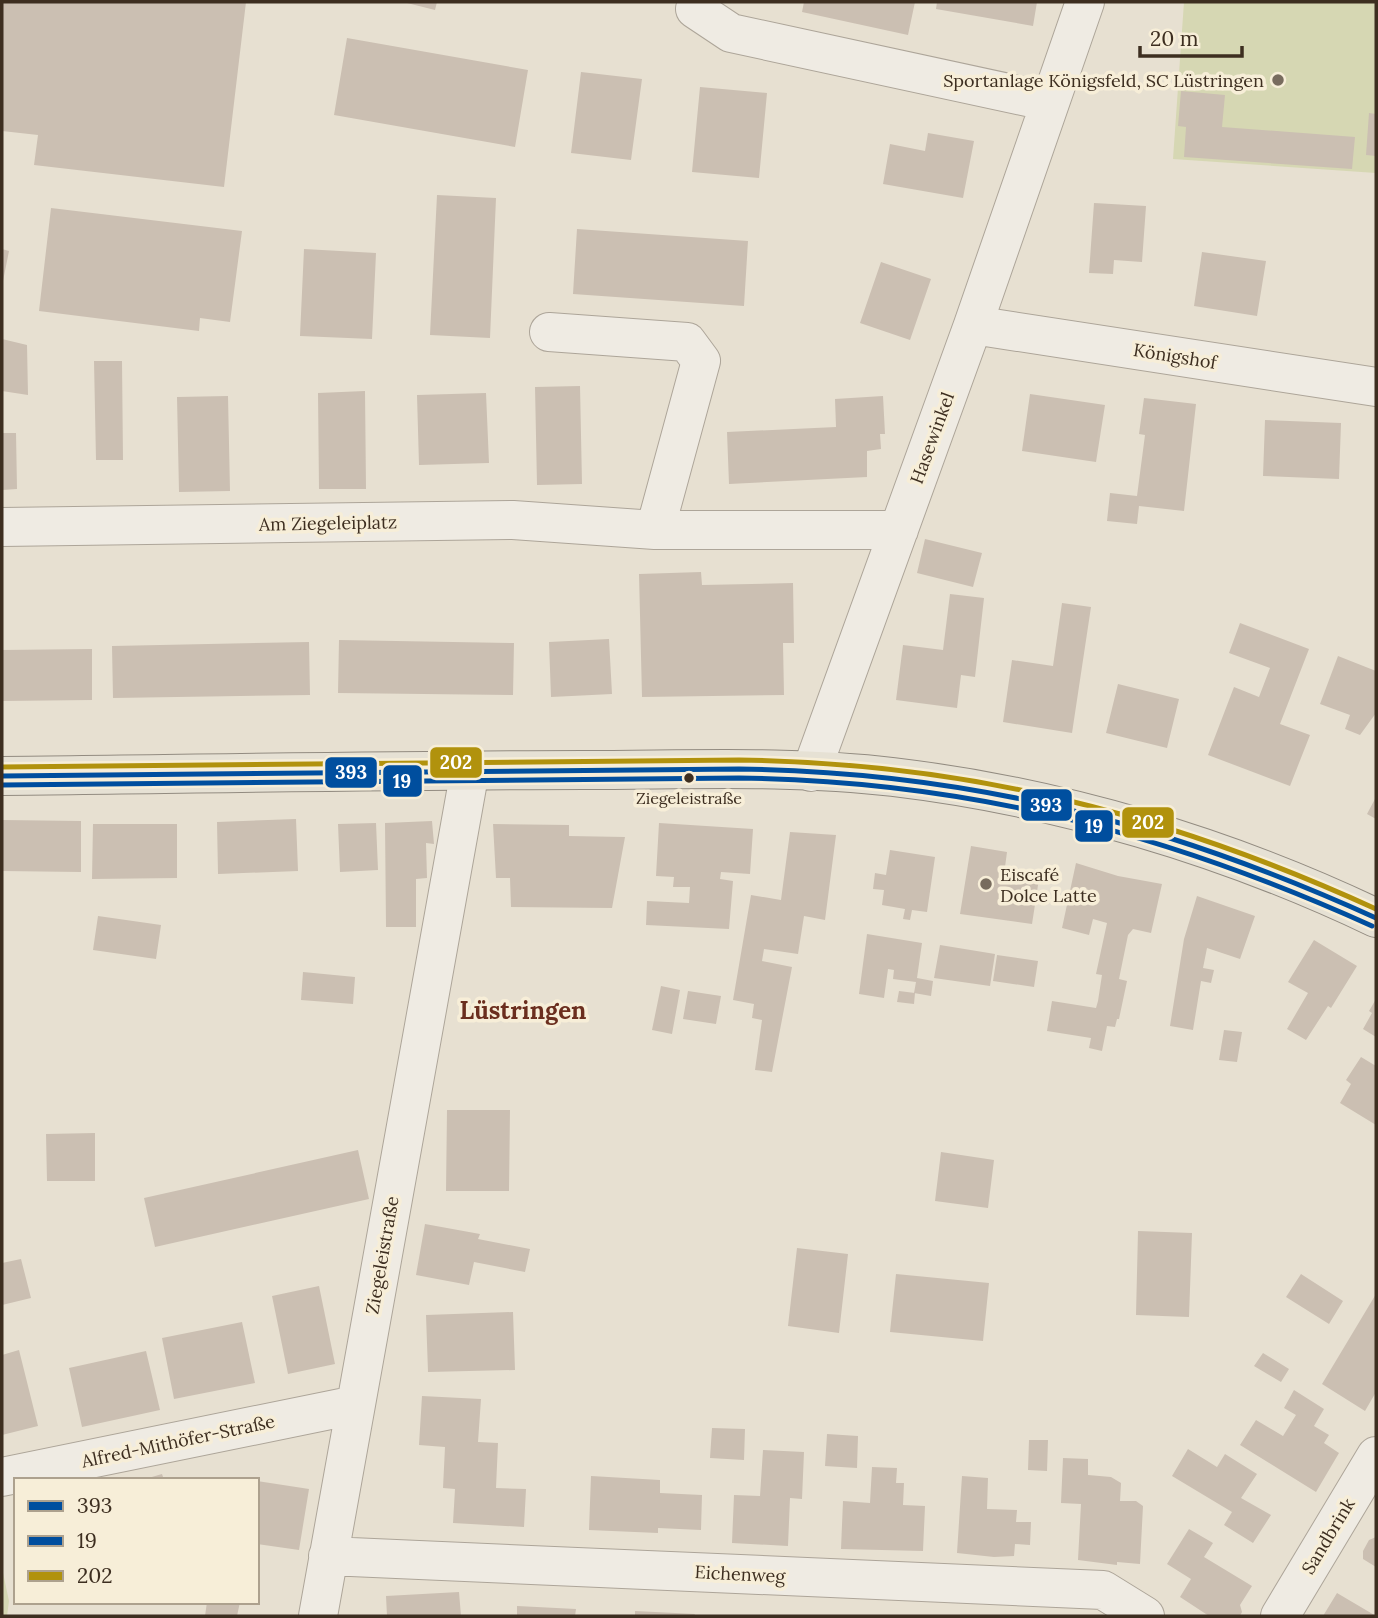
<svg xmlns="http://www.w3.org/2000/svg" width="1378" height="1618" viewBox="0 0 1378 1618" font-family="Lora,serif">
	<rect width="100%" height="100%" fill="#e7e0d1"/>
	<path fill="#d6d7b3" d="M 1184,2 L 1376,2 L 1376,173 L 1173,159 Z
		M 2,1568 L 9,1601 L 7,1616 L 2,1616 Z"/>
	<path fill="#cbbfb2" d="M 2,2 L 246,2 L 224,187 L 34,165 L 38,135 L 2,131 Z
		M 403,2 L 437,2 L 435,10 Z
		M 804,2 L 915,2 L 908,35 L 802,12 Z
		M 937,2 L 1037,2 L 1033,26 L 936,9 Z
		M 347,38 L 528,70 L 515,147 L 334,115 Z
		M 581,72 L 642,79 L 631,160 L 571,153 Z
		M 700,87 L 767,93 L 759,178 L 692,172 Z
		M 1181,91 L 1225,95 L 1222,127 L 1355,137 L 1352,169 L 1184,157 L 1186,127 L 1178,126 Z
		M 1369,113 L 1376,114 L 1376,156 L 1366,155 Z
		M 928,133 L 974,141 L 963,198 L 883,184 L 890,144 L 925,151 Z
		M 437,195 L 496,198 L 490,338 L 430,335 Z
		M 1094,203 L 1146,206 L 1142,262 L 1114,260 L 1113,274 L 1089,273 Z
		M 51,208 L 242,231 L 230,322 L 200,318 L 199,331 L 39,311 Z
		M 577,229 L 748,241 L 744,306 L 573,294 Z
		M 2,249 L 9,251 L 3,281 L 2,280 Z
		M 304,249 L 376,253 L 372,339 L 300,336 Z
		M 1202,252 L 1266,261 L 1257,316 L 1194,306 Z
		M 881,262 L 931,279 L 910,340 L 860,323 Z
		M 2,339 L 27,345 L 28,395 L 2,391 Z
		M 94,361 L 122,361 L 123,460 L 96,460 Z
		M 580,386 L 582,484 L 537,485 L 535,387 Z
		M 365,391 L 366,489 L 319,489 L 318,393 Z
		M 486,393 L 489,463 L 419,465 L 417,395 Z
		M 1030,394 L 1105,405 L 1096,462 L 1022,451 Z
		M 228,396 L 230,491 L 179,492 L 177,397 Z
		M 883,396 L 885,434 L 880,434 L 881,449 L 867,451 L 867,477 L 729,484 L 727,432 L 836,427 L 835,399 Z
		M 1144,398 L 1196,404 L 1184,511 L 1139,506 L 1137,524 L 1107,521 L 1110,493 L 1137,496 L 1145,435 L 1139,434 Z
		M 1265,420 L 1341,423 L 1339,479 L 1263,476 Z
		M 2,433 L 16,433 L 17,489 L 2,490 Z
		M 925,539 L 982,553 L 973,587 L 917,573 Z
		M 701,572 L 702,585 L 793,583 L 794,643 L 783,643 L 784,695 L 642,697 L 639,574 Z
		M 950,594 L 984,598 L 975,677 L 961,675 L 957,708 L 896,700 L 903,645 L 943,650 Z
		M 1062,603 L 1091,607 L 1072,733 L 1003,722 L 1012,660 L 1053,666 Z
		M 1240,623 L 1309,649 L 1280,724 L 1310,735 L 1290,786 L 1208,755 L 1234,687 L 1259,697 L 1270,668 L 1229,653 Z
		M 609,639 L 612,694 L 551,697 L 549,642 Z
		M 339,640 L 514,643 L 513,695 L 338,693 Z
		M 309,642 L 310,695 L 113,698 L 112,646 Z
		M 92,649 L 92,700 L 2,701 L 2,650 Z
		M 1338,656 L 1376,671 L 1376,713 L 1360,735 L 1345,729 L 1350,715 L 1320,704 Z
		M 1118,684 L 1179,699 L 1167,748 L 1106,733 Z
		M 1376,797 L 1376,819 L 1367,814 Z
		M 296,819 L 298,871 L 218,874 L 217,822 Z
		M 2,820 L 81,821 L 81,872 L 2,871 Z
		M 432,821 L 434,844 L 426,843 L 427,878 L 416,879 L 416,927 L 386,927 L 385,823 Z
		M 376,823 L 378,870 L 340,872 L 338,824 Z
		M 659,823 L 753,829 L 750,874 L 721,872 L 720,879 L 733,881 L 729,929 L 646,925 L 647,901 L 689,903 L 690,887 L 673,887 L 674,877 L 656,876 Z
		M 93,824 L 177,824 L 177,878 L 92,879 Z
		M 493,824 L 569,825 L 569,836 L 625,837 L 612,908 L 511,907 L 510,878 L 496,878 Z
		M 790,832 L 836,835 L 825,920 L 804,916 L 798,954 L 764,949 L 762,961 L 792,967 L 772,1072 L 755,1070 L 762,1020 L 752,1018 L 754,1004 L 733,1000 L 751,895 L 781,900 Z
		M 971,846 L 1007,852 L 1005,867 L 1040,872 L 1032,924 L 960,914 Z
		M 890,850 L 935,857 L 927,912 L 912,910 L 910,920 L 903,919 L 905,909 L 882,905 L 884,890 L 873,889 L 875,873 L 886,875 Z
		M 1076,863 L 1118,876 L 1162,884 L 1151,933 L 1133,929 L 1128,935 L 1119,979 L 1127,981 L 1119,1019 L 1117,1019 L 1115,1027 L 1107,1026 L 1102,1051 L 1089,1048 L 1091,1038 L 1047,1031 L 1052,1001 L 1096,1008 L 1098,1001 L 1102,975 L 1096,974 L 1107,923 L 1093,919 L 1089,935 L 1062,928 Z
		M 1197,896 L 1255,916 L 1240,959 L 1207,948 L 1203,968 L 1214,970 L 1211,983 L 1201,981 L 1193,1030 L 1170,1026 L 1184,939 Z
		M 98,916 L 161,925 L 156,959 L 93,950 Z
		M 867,934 L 922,943 L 917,978 L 933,981 L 931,996 L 914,993 L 916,982 L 893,979 L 894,970 L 888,969 L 884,998 L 859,994 Z
		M 1314,940 L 1357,966 L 1331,1008 L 1328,1006 L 1306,1040 L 1287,1029 L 1308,993 L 1288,982 Z
		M 940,945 L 995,954 L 990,986 L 934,978 Z
		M 997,955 L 1038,961 L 1034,987 L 993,981 Z
		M 303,972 L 355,977 L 353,1004 L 301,1000 Z
		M 661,986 L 680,990 L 672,1034 L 652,1030 Z
		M 688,991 L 721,996 L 716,1024 L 683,1019 Z
		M 899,991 L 915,993 L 914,1004 L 897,1002 Z
		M 1376,999 L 1376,1037 L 1363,1029 L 1372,1013 L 1369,1011 Z
		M 1224,1030 L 1242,1032 L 1237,1062 L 1219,1060 Z
		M 1361,1057 L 1376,1066 L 1376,1125 L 1340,1103 L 1351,1084 L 1346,1080 Z
		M 447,1110 L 510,1110 L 509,1191 L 446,1191 Z
		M 95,1133 L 95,1181 L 47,1181 L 46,1134 Z
		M 358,1150 L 369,1199 L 155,1247 L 144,1198 Z
		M 941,1152 L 994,1160 L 988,1208 L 935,1201 Z
		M 425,1224 L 480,1234 L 478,1239 L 530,1249 L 525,1272 L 474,1262 L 469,1285 L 416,1275 Z
		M 1138,1231 L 1192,1233 L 1189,1317 L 1136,1315 Z
		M 797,1248 L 848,1254 L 839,1333 L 788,1326 Z
		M 21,1259 L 31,1298 L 2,1305 L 2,1263 Z
		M 896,1274 L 989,1283 L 983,1341 L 890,1332 Z
		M 1301,1274 L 1343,1301 L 1329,1324 L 1286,1297 Z
		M 319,1286 L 335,1364 L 288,1374 L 272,1296 Z
		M 1376,1294 L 1376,1392 L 1365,1411 L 1322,1384 Z
		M 513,1312 L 515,1370 L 428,1372 L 426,1315 Z
		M 242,1322 L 255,1383 L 174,1399 L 162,1338 Z
		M 19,1350 L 38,1426 L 2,1435 L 2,1355 Z
		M 146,1351 L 160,1410 L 82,1427 L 69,1368 Z
		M 1263,1353 L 1289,1369 L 1281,1382 L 1254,1366 Z
		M 1294,1390 L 1324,1409 L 1314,1426 L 1329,1435 L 1324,1443 L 1339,1453 L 1316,1492 L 1240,1445 L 1256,1420 L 1283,1436 L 1296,1415 L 1284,1408 Z
		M 422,1396 L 481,1399 L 478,1442 L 498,1443 L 496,1488 L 526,1489 L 524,1527 L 453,1523 L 455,1489 L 443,1488 L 445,1447 L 419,1445 Z
		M 712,1428 L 745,1429 L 744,1460 L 710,1458 Z
		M 827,1434 L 858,1436 L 857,1468 L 825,1466 Z
		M 1029,1440 L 1048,1440 L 1047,1471 L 1028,1470 Z
		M 1188,1449 L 1217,1467 L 1225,1454 L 1257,1474 L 1241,1498 L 1271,1515 L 1253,1543 L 1224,1525 L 1232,1512 L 1172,1476 Z
		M 763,1450 L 804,1452 L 802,1499 L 790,1498 L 788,1546 L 732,1543 L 734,1495 L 760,1496 Z
		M 1063,1458 L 1088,1459 L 1088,1475 L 1111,1477 L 1121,1483 L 1120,1501 L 1136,1501 L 1143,1506 L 1140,1564 L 1117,1562 L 1117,1565 L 1078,1560 L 1081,1504 L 1061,1503 Z
		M 872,1467 L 897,1468 L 896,1483 L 904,1483 L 903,1505 L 925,1506 L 923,1551 L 841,1549 L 843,1501 L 870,1503 Z
		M 162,1474 L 164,1480 L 145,1480 L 145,1479 Z
		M 591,1476 L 660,1480 L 660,1493 L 702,1495 L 701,1530 L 658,1528 L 658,1533 L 589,1530 Z
		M 962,1476 L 988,1478 L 987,1509 L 1017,1510 L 1016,1522 L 1031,1522 L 1030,1545 L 1015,1544 L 1014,1556 L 994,1557 L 957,1553 Z
		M 257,1481 L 309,1489 L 299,1550 L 257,1544 Z
		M 1189,1529 L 1213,1543 L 1204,1557 L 1252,1586 L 1240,1605 L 1242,1612 L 1240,1616 L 1209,1616 L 1180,1597 L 1191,1579 L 1167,1564 Z
		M 1376,1537 L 1376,1567 L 1363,1559 L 1363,1551 L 1369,1540 Z
		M 459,1592 L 461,1616 L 387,1616 L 386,1596 Z
		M 1337,1593 L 1376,1616 L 1323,1616 Z
		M 207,1602 L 240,1602 L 237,1616 L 205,1616 Z
		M 517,1606 L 576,1609 L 575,1616 L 517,1616 Z
		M 635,1611 L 695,1614 L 694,1616 L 635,1616 Z"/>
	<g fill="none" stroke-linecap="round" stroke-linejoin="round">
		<defs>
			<path id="minor" d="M 695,9 L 731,33 L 1050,102
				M 973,325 L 1376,387
				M 549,332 L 687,342 L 701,361 L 655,530
				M 2,527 L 513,520 L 655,530 L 899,530
				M 811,772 L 973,325 L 1085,2
				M 2,1477 L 355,1405
				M 328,1556 L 1103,1590 L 1145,1616
				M 318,1616 L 470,770
				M 1280,1616 L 1376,1456"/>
			<path id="major" d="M 2,776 C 196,774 390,770 584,770 C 687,770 792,765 893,777 C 1060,797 1225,846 1376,918"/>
		</defs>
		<use href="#minor" stroke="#ada599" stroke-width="40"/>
		<use href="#major" stroke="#928b80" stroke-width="40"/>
		<use href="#minor" stroke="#efebe3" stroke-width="38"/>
		<use href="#major" stroke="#e6e1d4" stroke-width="38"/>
		<defs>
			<path id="bus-1" d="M 2,776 L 739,769 C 970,772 1167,823 1376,918"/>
			<path id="bus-2" d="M 2,785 L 739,778 C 968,781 1164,832 1372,926"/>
			<path id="bus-3" d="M 2,767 L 739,760 C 969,763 1168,814 1376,909"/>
		</defs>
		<use href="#bus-1" stroke="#f7eed8" stroke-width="10"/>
		<use href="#bus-2" stroke="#f7eed8" stroke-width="10"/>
		<use href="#bus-3" stroke="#f7eed8" stroke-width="10"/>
		<use href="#bus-1" stroke="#004f9f" stroke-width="5"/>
		<use href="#bus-2" stroke="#004e9e" stroke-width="5"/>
		<use href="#bus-3" stroke="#b1920d" stroke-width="5"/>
	</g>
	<g fill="#786c5e" stroke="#f7eed8" stroke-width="2.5">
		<circle cx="1278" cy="80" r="7"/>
		<circle cx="986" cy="884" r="7"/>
	</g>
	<circle fill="#3d2e20" stroke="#f7eed8" stroke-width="2.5" cx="689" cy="778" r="6"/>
	<g text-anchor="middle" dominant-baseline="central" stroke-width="7" stroke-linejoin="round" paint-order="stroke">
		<g font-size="16" fill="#3d2e20" stroke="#f7eed8">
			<text x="689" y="798">Ziegeleistraße</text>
		</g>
		<g font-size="18" fill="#3d2e20" stroke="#f7eed8" text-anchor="end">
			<text x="1264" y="80">Sportanlage Königsfeld, SC Lüstringen</text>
			<text x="1000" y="874" text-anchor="start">Eiscafé<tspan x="1000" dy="21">Dolce Latte</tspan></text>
		</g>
		<g font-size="18" fill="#3d2e20" stroke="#f7eed8">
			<text transform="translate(1175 356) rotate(9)">Königshof</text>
			<text transform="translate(932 438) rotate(-70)">Hasewinkel</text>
			<text transform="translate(328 523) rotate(-1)">Am Ziegeleiplatz</text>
			<text transform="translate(382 1255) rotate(-80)">Ziegeleistraße</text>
			<text transform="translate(178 1441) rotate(-12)">Alfred-Mithöfer-Straße</text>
			<text transform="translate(1328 1536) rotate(-59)">Sandbrink</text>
			<text transform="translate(740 1574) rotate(3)">Eichenweg</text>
		</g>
		<g font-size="24" font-weight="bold" fill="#6b2e1e" stroke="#f7eed8">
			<text x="523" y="1010">Lüstringen</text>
		</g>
	</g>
	<g stroke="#f7eed8" stroke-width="2.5">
		<rect x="429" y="746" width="54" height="33" rx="7" fill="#b1920d"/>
		<rect x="324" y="756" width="54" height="33" rx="7" fill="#004f9f"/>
		<rect x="382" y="764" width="41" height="34" rx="7" fill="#004e9e"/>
		<rect x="1020" y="788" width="53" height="34" rx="7" fill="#004f9f"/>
		<rect x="1121" y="806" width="54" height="33" rx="7" fill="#b1920d"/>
		<rect x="1074" y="809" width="40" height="34" rx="7" fill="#004e9e"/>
	</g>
	<g font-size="19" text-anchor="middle" font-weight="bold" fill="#fff">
		<text x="456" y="769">202</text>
		<text x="351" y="779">393</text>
		<text x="402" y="788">19</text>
		<text x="1046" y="812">393</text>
		<text x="1148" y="829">202</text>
		<text x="1094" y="833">19</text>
	</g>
	<rect width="1378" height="1618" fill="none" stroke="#3d2e20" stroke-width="7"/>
	<rect x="14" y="1478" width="245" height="126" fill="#f7eed8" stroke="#ada18e" stroke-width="2"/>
	<rect x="28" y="1501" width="35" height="10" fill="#004f9f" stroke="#ada18e" stroke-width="2"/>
	<text x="77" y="1513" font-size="21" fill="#3d2e20">393</text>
	<rect x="28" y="1536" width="35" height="10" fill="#004e9e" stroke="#ada18e" stroke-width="2"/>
	<text x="77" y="1548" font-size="21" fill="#3d2e20">19</text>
	<rect x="28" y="1571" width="35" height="10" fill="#b1920d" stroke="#ada18e" stroke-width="2"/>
	<text x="77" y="1583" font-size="21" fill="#3d2e20">202</text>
	<path d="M1140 46v10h102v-10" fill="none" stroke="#3d2e20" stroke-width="3.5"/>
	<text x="1150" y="46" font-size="21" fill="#3d2e20" stroke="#f7eed8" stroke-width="5" paint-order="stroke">20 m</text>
</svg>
